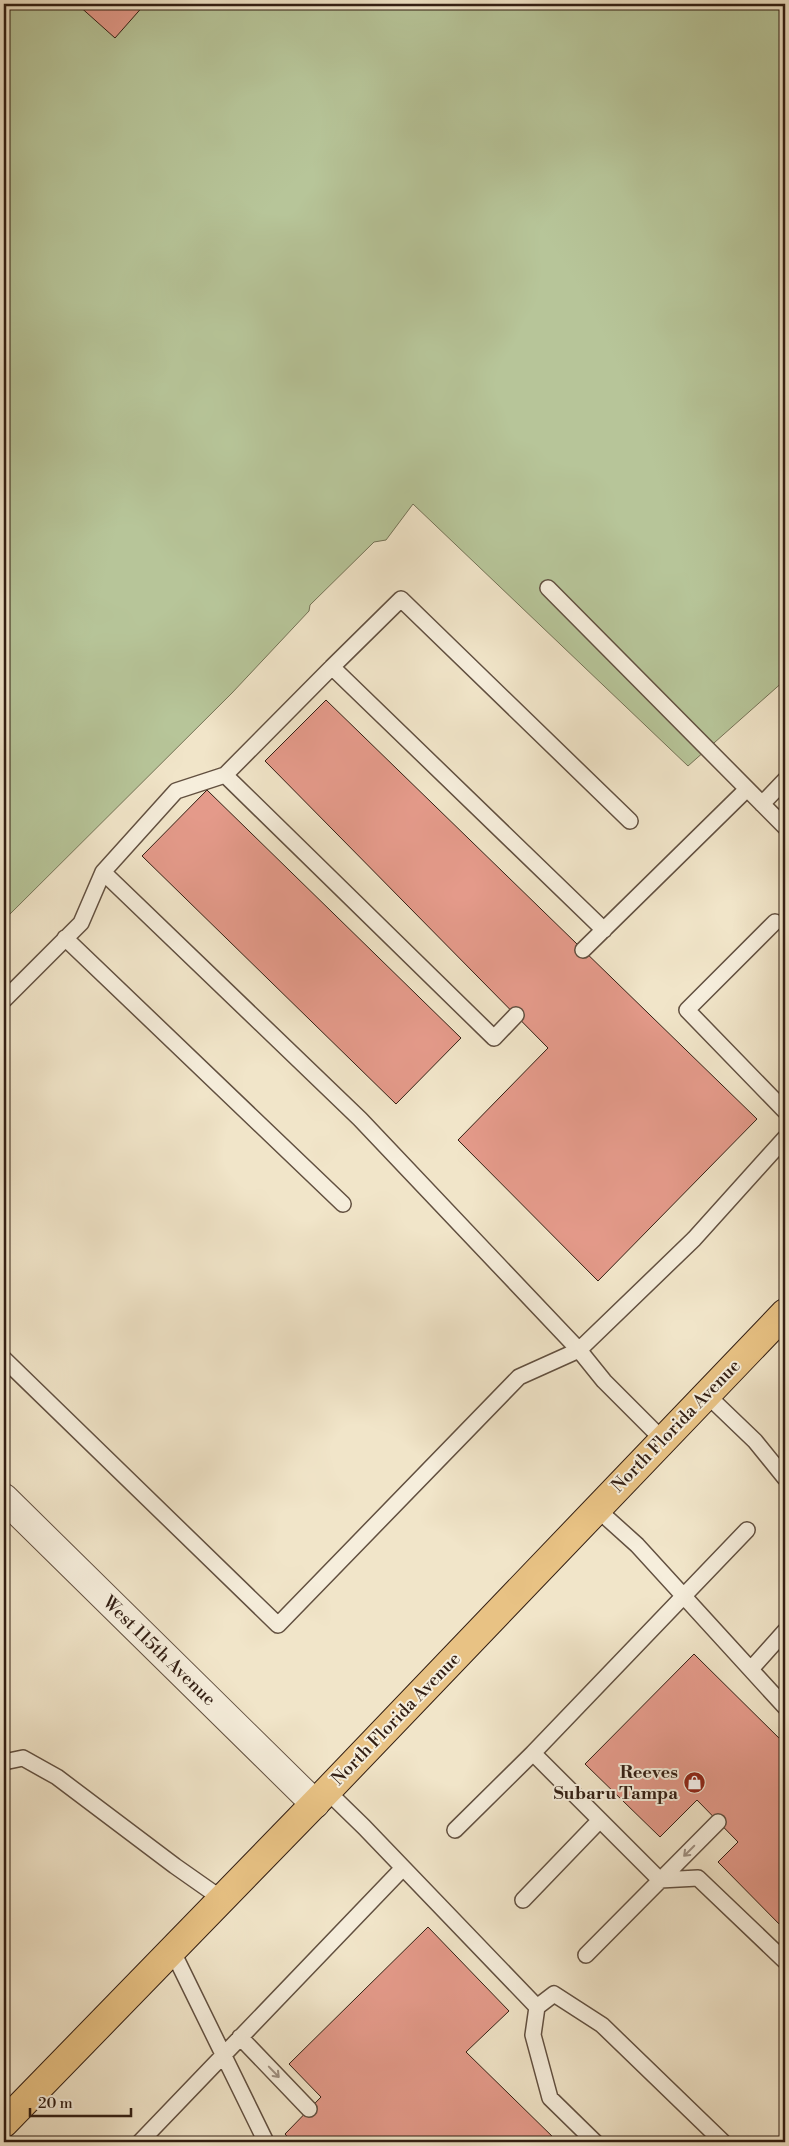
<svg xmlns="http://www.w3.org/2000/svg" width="789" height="2146" viewBox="0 0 789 2146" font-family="'Libre Bodoni',serif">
	<rect width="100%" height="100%" fill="#f1e5c9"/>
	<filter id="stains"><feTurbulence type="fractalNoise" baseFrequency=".004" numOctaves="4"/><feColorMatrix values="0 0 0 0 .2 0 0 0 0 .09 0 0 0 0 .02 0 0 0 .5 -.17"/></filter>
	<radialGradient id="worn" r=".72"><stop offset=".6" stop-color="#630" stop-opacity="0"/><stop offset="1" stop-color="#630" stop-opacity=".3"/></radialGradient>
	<path fill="#b7c599" stroke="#747256" d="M 4,4 L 785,4 L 785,680 L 688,766 L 413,504 L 386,540 L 374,542 L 310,605 L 309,611 L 232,693 L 4,920 Z"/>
	<path fill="#e49a8a" stroke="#321e13" d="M 77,4 L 145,4 L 115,38 Z
		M 326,700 L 757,1119 L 598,1281 L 458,1140 L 548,1048 L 265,761 Z
		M 207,790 L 461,1038 L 396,1104 L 142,856 Z
		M 694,1654 L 785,1744 L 785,1930 L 718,1862 L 738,1842 L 697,1800 L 660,1837 L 585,1764 Z
		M 428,1927 L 509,2011 L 466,2052 L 558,2142 L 292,2142 L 285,2134 L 321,2097 L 289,2064 Z"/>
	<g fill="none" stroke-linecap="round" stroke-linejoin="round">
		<defs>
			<path id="service" d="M 548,588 L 785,827
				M 332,667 L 401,599 L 630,821
				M 762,804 L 785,780
				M 103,872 L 360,1119 L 579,1350 L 604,1381 L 662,1439
				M 775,922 L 687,1010 L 785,1111
				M 65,938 L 343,1204
				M 583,950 L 747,789
				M 4,1000 L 81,923 L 103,872 L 176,791 L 225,775
				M 516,1015 L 494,1038 L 225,775 L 332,667 L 604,930
				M 4,1359 L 278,1625 L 519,1377 L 579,1350 L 694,1239 L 785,1138
				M 706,1394 L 755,1441 L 785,1478
				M 597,1509 L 637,1545 L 785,1707
				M 747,1530 L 533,1753 L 660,1880 L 698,1878 L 785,1961
				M 751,1669 L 785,1631
				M 4,1762 L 23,1758 L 57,1777 L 175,1866 L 222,1899
				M 327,1791 L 364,1827 L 537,2007 L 533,2035 L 550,2098 L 595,2142
				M 455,1830 L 533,1753
				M 523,1900 L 600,1820
				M 172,1950 L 266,2142
				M 586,1955 L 718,1822
				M 537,2007 L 554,1994 L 602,2025 L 723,2142
				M 240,2037 L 309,2109
				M 140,2142 L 403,1868"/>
			<path id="minor" d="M 4,1498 L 315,1804"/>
			<path id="primary" d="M 4,2123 L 327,1791 L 785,1313"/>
		</defs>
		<use href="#service" stroke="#625040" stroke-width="18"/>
		<use href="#minor" stroke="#625040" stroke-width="30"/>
		<use href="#primary" stroke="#321e13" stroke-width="30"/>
		<use href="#service" stroke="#f6eedc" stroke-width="15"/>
		<use href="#minor" stroke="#f6eedc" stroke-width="28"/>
		<use href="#primary" stroke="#e8c284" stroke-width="28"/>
	</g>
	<defs><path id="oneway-shaft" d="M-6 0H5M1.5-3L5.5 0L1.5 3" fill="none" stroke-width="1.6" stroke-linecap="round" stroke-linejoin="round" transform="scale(1.25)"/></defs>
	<g stroke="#9e9082">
		<use href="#oneway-shaft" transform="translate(689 1851) rotate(135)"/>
		<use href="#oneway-shaft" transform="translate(274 2072) rotate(46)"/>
	</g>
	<defs>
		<symbol id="shop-disc" viewBox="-11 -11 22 22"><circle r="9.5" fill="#8f2418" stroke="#f6eedc"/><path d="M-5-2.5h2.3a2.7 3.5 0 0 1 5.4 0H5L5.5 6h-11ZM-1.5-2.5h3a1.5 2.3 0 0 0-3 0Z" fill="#fff"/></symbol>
	</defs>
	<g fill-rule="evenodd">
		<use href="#shop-disc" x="682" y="1770" width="25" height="25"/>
	</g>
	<g text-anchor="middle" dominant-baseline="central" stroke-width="4" stroke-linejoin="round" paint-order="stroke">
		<g font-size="18" fill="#321e13" stroke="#f6eedc">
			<text transform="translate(676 1426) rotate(-46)">North Florida Avenue</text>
			<text transform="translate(159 1651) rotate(44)">West 115th Avenue</text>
			<text transform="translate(396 1719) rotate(-46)">North Florida Avenue</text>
		</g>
		<g font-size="18" font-weight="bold" fill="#321e13" stroke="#f6eedc" text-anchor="end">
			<text x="678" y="1772">Reeves<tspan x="678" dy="21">Subaru Tampa</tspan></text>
		</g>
	</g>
	<rect width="789" height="2146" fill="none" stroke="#f1e5c9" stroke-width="20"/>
	<rect x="5" y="5" width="779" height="2136" fill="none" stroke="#321e13" stroke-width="2.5"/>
	<rect x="10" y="10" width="769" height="2126" fill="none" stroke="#321e13"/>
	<path d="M30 2108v8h101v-8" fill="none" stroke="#321e13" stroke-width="2.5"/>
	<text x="38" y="2108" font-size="15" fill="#321e13" stroke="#f6eedc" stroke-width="4" paint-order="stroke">20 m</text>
	<rect width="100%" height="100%" filter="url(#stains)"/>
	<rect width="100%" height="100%" fill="url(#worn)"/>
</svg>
